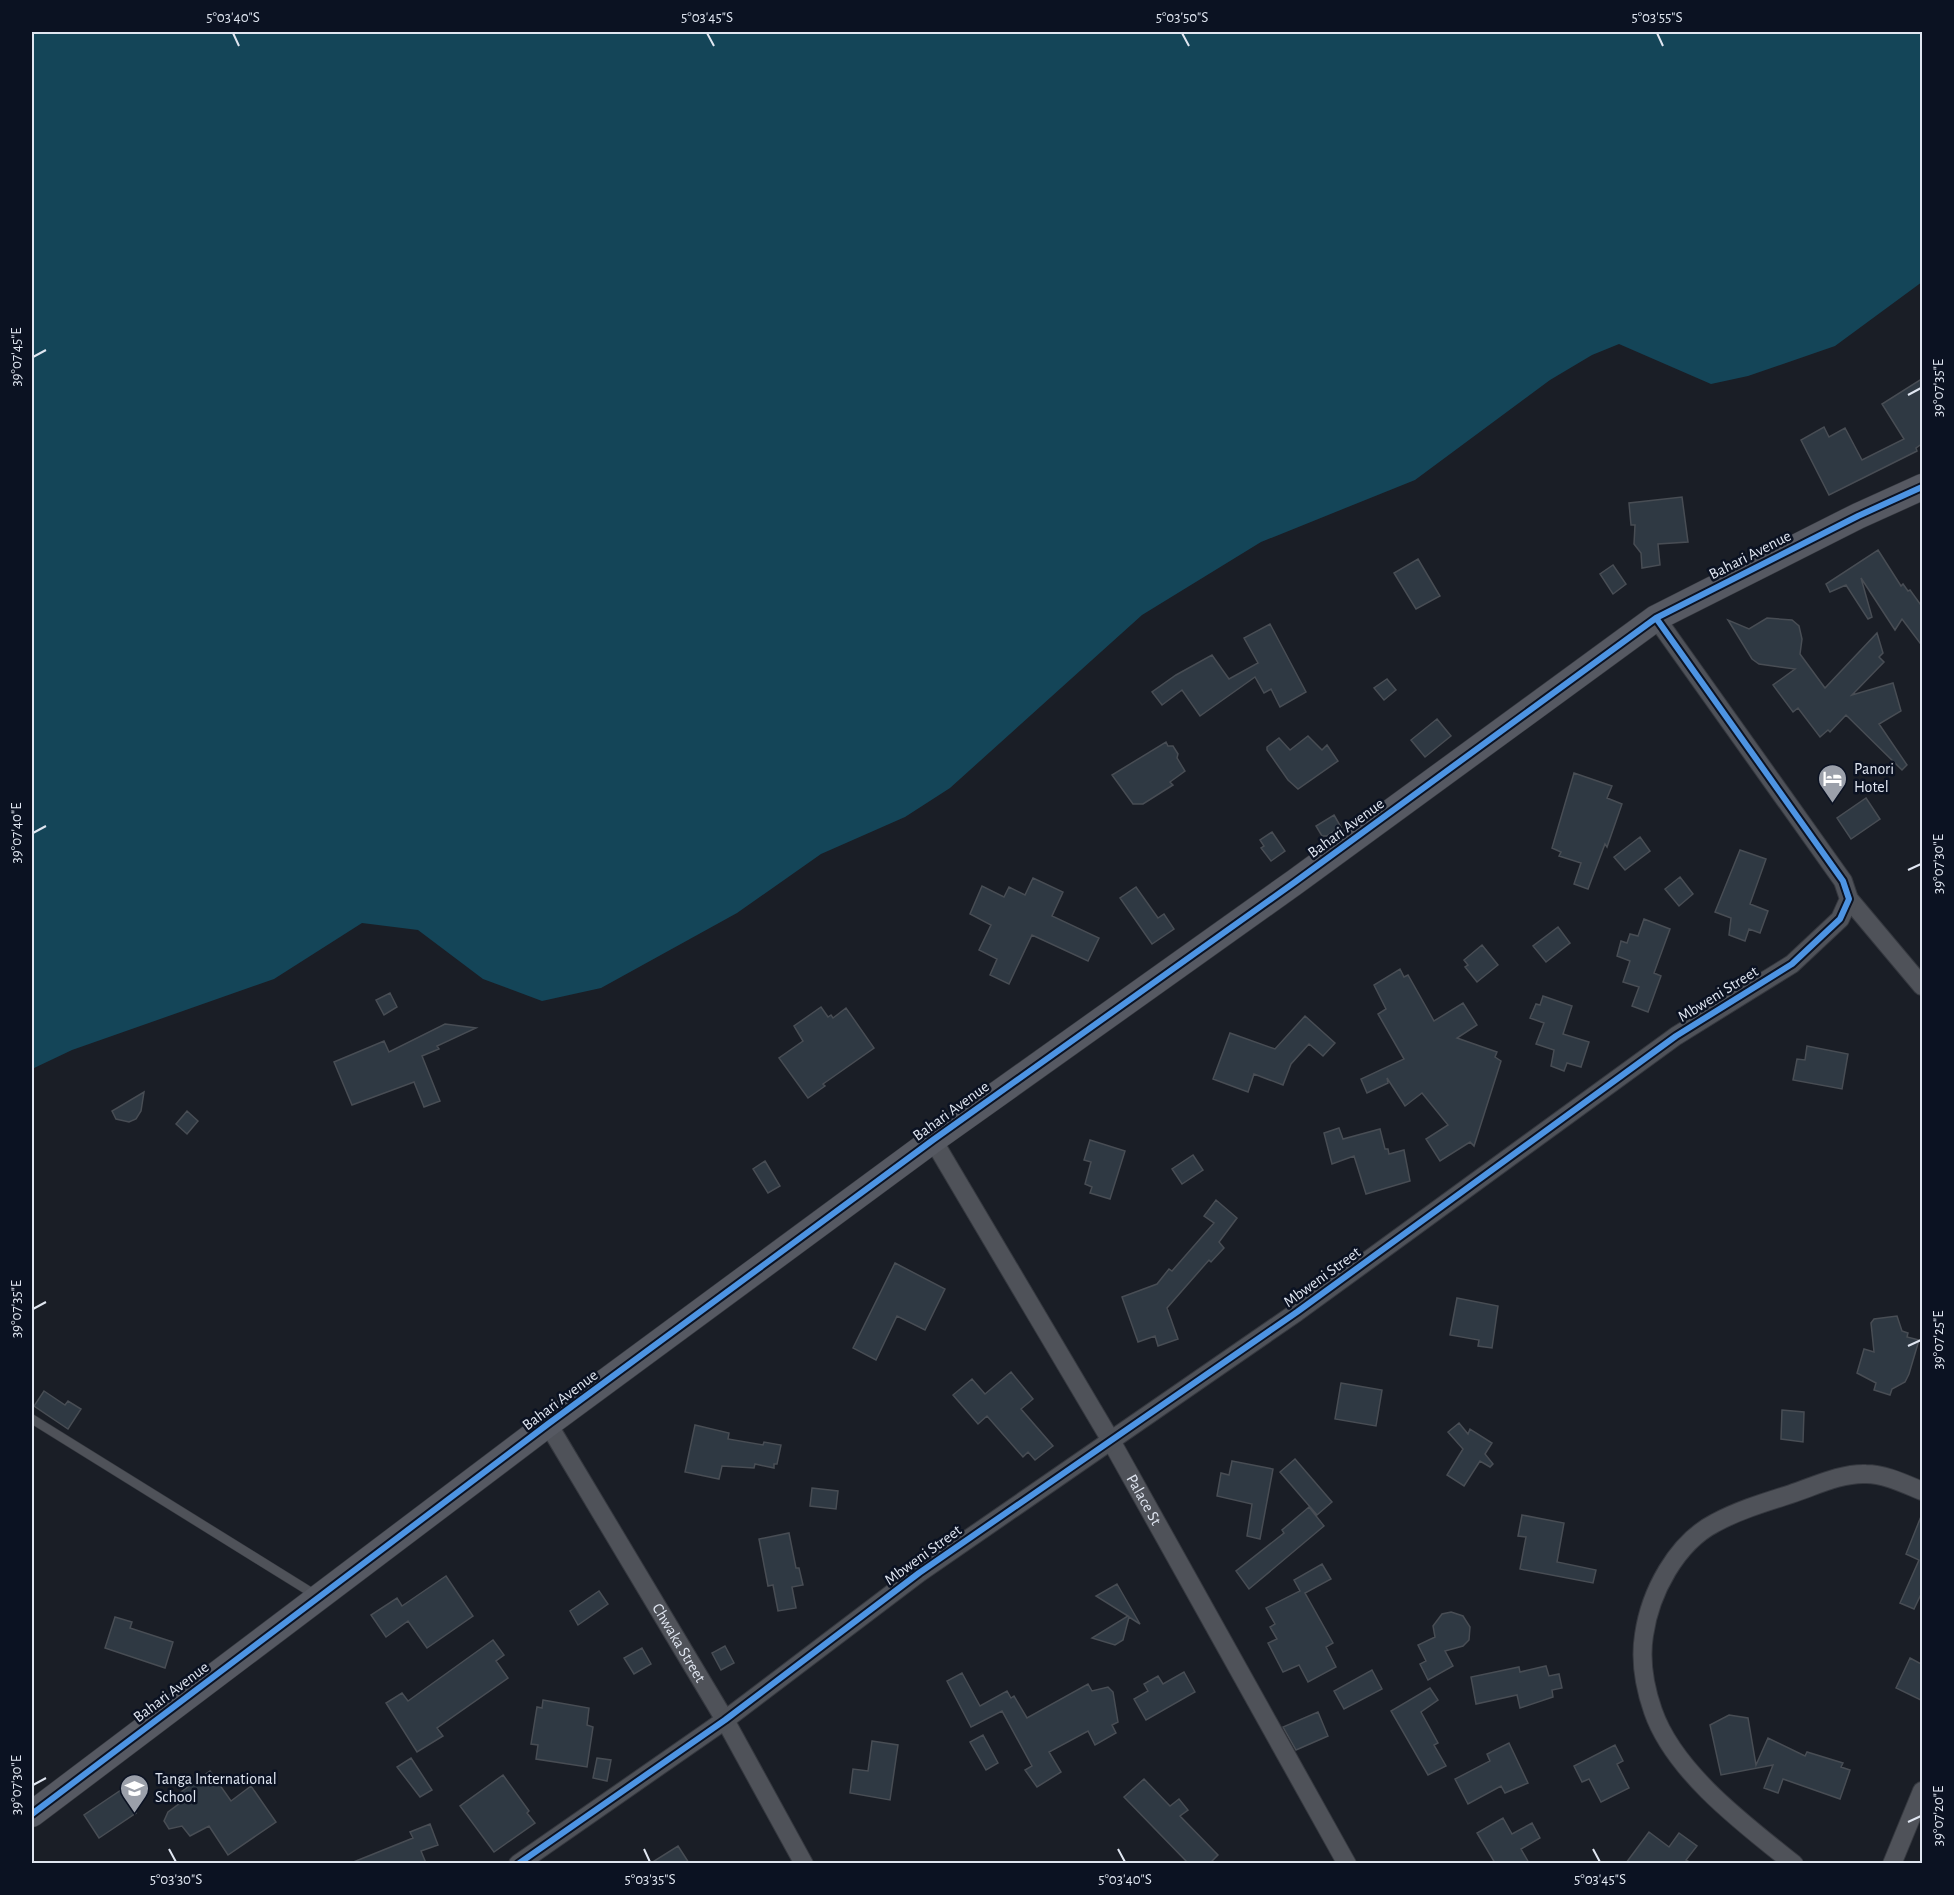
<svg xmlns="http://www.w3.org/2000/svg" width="1954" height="1895" viewBox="0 0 1954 1895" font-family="'Alegreya Sans',sans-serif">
	<rect width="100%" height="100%" fill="#1a1e26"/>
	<path fill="#144558" d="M 32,32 L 1922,32 L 1922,282 L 1835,346 L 1748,376 L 1711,384 L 1619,344 L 1592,355 L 1550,380 L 1415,480 L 1261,542 L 1142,615 L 950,788 L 905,817 L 821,854 L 737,913 L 601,988 L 542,1001 L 483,979 L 418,930 L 362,923 L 274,979 L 72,1050 L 32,1069 Z"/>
	<path fill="#2f3943" stroke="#484d54" stroke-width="1.5" d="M 1923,378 L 1923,443 L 1916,448 L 1917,451 L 1829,495 L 1801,440 L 1824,427 L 1829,437 L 1845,428 L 1862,460 L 1904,439 L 1882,404 Z
		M 1682,497 L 1688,542 L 1658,544 L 1660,565 L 1642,568 L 1641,553 L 1634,544 L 1635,525 L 1631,525 L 1629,503 Z
		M 1878,550 L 1901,586 L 1903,584 L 1908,591 L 1910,590 L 1923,608 L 1923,647 L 1902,619 L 1895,630 L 1861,578 L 1872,617 L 1868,619 L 1846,585 L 1830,592 L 1826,584 Z
		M 1418,559 L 1440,596 L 1416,609 L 1394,573 Z
		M 1613,565 L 1626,584 L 1613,594 L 1600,574 Z
		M 1767,618 L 1792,620 L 1799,626 L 1802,639 L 1800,654 L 1825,688 L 1877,633 L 1883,653 L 1879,657 L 1884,662 L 1852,695 L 1893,683 L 1901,711 L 1879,724 L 1907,765 L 1902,770 L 1846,715 L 1830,732 L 1828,730 L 1820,737 L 1798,708 L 1793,712 L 1773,685 L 1795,669 L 1759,664 L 1752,659 L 1728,620 L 1749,629 Z
		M 1270,624 L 1306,692 L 1280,707 L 1271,689 L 1264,693 L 1255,677 L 1200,716 L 1182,690 L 1162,705 L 1152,692 L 1176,675 L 1212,655 L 1229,679 L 1258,663 L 1244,638 Z
		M 1387,679 L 1396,690 L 1384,700 L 1374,688 Z
		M 1437,719 L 1451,736 L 1425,757 L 1411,740 Z
		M 1308,736 L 1322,750 L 1327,745 L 1338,761 L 1298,789 L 1288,780 L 1267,750 L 1267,747 L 1279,738 L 1290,750 Z
		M 1166,742 L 1168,746 L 1173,746 L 1178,754 L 1177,758 L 1185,771 L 1170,782 L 1173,785 L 1143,804 L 1133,804 L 1112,775 Z
		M 1574,773 L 1612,786 L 1607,798 L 1622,804 L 1607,847 L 1605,844 L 1588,889 L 1574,884 L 1581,863 L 1559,856 L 1561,852 L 1552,848 Z
		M 1866,798 L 1880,819 L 1851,839 L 1837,818 Z
		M 1334,815 L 1341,827 L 1327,836 L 1322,836 L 1316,826 Z
		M 1272,832 L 1285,851 L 1271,861 L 1261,848 L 1264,846 L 1260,840 Z
		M 1640,837 L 1650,851 L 1625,870 L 1614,857 Z
		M 1740,850 L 1766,859 L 1750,904 L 1768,911 L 1760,933 L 1749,929 L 1745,941 L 1729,935 L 1731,918 L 1715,912 Z
		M 1680,877 L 1693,894 L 1679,906 L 1665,889 Z
		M 1033,878 L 1063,892 L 1052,916 L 1099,938 L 1088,961 L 1032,935 L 1009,984 L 990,975 L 997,959 L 979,950 L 991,925 L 970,914 L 982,886 L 1004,897 L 1009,887 L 1025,895 Z
		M 1136,887 L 1158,918 L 1164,914 L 1174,929 L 1152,944 L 1120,898 Z
		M 1644,919 L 1670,929 L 1654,973 L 1661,976 L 1648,1012 L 1632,1006 L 1639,987 L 1623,982 L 1630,961 L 1617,956 L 1621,941 L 1627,943 L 1630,934 L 1638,936 Z
		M 1558,927 L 1570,943 L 1546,962 L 1533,946 Z
		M 1482,945 L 1498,965 L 1477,982 L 1465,967 L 1468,965 L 1464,960 Z
		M 1400,969 L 1404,977 L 1408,975 L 1434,1021 L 1463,1003 L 1477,1025 L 1457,1038 L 1497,1052 L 1495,1057 L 1501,1061 L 1474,1146 L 1470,1142 L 1440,1161 L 1426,1139 L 1448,1125 L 1422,1093 L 1405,1106 L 1387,1078 L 1388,1083 L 1367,1093 L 1361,1079 L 1404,1059 L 1378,1014 L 1386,1009 L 1374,985 Z
		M 390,993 L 397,1007 L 384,1015 L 376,1000 Z
		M 1543,996 L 1572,1006 L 1563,1034 L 1589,1042 L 1581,1067 L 1567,1063 L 1564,1071 L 1551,1066 L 1554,1050 L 1536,1044 L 1544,1023 L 1530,1018 L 1536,1004 L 1540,1005 Z
		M 821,1007 L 828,1017 L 831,1015 L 833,1018 L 846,1008 L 874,1048 L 823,1084 L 825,1086 L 808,1098 L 779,1058 L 803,1041 L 794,1026 Z
		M 1305,1016 L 1335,1043 L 1323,1056 L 1309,1044 L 1291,1064 L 1283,1085 L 1254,1074 L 1248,1092 L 1213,1079 L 1230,1033 L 1275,1049 Z
		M 445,1024 L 476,1028 L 437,1046 L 439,1049 L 422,1056 L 440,1101 L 424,1107 L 414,1082 L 352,1105 L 334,1062 L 384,1041 L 389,1052 Z
		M 1807,1046 L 1848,1054 L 1842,1089 L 1793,1080 L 1797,1059 L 1805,1060 Z
		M 144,1092 L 141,1111 L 136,1119 L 129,1122 L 116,1119 L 112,1111 Z
		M 187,1111 L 198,1121 L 187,1134 L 176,1124 Z
		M 1339,1128 L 1343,1139 L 1380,1129 L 1385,1149 L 1388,1149 L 1389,1154 L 1404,1150 L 1410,1181 L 1366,1194 L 1354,1156 L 1332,1164 L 1324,1133 Z
		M 1090,1140 L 1125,1151 L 1110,1199 L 1090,1193 L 1092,1187 L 1085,1184 L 1091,1162 L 1084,1160 Z
		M 1193,1155 L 1203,1170 L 1182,1184 L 1172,1169 Z
		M 765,1161 L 780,1186 L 768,1193 L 753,1169 Z
		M 1216,1200 L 1237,1218 L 1219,1242 L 1224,1248 L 1211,1262 L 1209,1260 L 1167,1308 L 1178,1339 L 1158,1346 L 1155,1336 L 1138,1342 L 1122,1297 L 1157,1284 L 1169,1269 L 1172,1271 L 1214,1223 L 1204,1216 Z
		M 895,1263 L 945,1289 L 925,1330 L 897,1316 L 876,1360 L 853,1348 Z
		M 1457,1298 L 1498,1306 L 1492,1348 L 1478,1346 L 1479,1340 L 1450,1335 Z
		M 1897,1316 L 1902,1331 L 1908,1333 L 1907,1337 L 1919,1340 L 1909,1374 L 1905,1382 L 1892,1389 L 1890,1395 L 1874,1390 L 1876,1383 L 1857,1373 L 1864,1349 L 1874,1352 L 1871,1323 L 1874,1319 Z
		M 1011,1372 L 1033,1399 L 1021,1409 L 1053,1446 L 1035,1460 L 1028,1452 L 1023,1457 L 987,1416 L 978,1424 L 953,1395 L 972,1379 L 985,1394 Z
		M 1341,1383 L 1382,1390 L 1376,1426 L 1335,1419 Z
		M 44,1391 L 65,1405 L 68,1401 L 81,1409 L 68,1429 L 34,1406 Z
		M 1782,1410 L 1804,1412 L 1803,1442 L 1781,1439 Z
		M 1459,1423 L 1468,1434 L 1470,1429 L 1492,1443 L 1485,1454 L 1493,1464 L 1490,1467 L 1480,1461 L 1464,1486 L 1447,1475 L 1463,1449 L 1448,1432 Z
		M 695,1425 L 729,1433 L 728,1439 L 763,1445 L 764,1442 L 781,1445 L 777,1464 L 774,1464 L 774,1468 L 755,1464 L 754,1468 L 722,1466 L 719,1479 L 685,1472 Z
		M 1295,1459 L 1332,1502 L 1317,1515 L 1280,1472 Z
		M 1232,1461 L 1273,1469 L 1260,1539 L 1247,1536 L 1252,1504 L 1217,1496 L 1221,1473 L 1229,1475 Z
		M 812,1488 L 838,1491 L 836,1509 L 810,1506 Z
		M 1309,1507 L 1324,1526 L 1249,1589 L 1236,1571 L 1284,1533 L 1282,1530 Z
		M 1922,1514 L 1923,1590 L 1914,1609 L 1900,1603 L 1919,1560 L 1906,1554 Z
		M 1522,1515 L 1564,1523 L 1557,1562 L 1596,1570 L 1593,1583 L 1520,1569 L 1526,1537 L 1518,1536 Z
		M 789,1533 L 796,1568 L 799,1568 L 803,1585 L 792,1587 L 796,1608 L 778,1611 L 773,1585 L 768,1586 L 759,1539 Z
		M 1322,1564 L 1331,1579 L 1305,1593 L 1333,1643 L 1326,1647 L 1336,1667 L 1308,1682 L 1299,1665 L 1283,1672 L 1268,1643 L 1277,1639 L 1270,1627 L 1275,1624 L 1266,1608 L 1300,1591 L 1294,1580 Z
		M 446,1576 L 473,1616 L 427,1648 L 408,1621 L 386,1637 L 371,1615 L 397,1598 L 402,1606 Z
		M 1117,1584 L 1140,1624 L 1129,1617 L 1123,1640 L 1115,1645 L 1092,1638 L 1128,1616 L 1096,1596 Z
		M 599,1591 L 608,1604 L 578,1625 L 570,1611 Z
		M 1451,1612 L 1463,1616 L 1470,1627 L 1469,1640 L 1463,1646 L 1445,1651 L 1453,1666 L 1428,1680 L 1420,1664 L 1426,1661 L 1418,1645 L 1435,1637 L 1433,1626 L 1442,1614 Z
		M 115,1617 L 132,1622 L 130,1628 L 173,1642 L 165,1668 L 105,1648 Z
		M 493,1640 L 504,1655 L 496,1661 L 508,1678 L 437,1728 L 443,1736 L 417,1752 L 386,1703 L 402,1693 L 408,1701 Z
		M 725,1646 L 734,1663 L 721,1670 L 712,1653 Z
		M 642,1648 L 651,1664 L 634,1674 L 624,1658 Z
		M 1910,1658 L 1923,1665 L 1923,1701 L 1896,1688 Z
		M 1546,1666 L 1549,1676 L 1559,1674 L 1562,1688 L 1552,1690 L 1553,1697 L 1520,1708 L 1517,1695 L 1476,1704 L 1471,1677 L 1519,1667 L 1520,1672 Z
		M 1372,1670 L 1382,1689 L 1344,1709 L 1334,1691 Z
		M 1184,1672 L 1195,1692 L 1146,1720 L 1134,1699 L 1148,1691 L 1144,1684 L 1158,1676 L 1163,1684 Z
		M 962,1673 L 980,1706 L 1007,1691 L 1011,1698 L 1014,1696 L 1027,1718 L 1088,1684 L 1092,1691 L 1108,1687 L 1113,1692 L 1118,1722 L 1112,1725 L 1116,1733 L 1095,1745 L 1088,1731 L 1049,1752 L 1061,1772 L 1037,1787 L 1025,1770 L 1032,1766 L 1002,1711 L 971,1727 L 947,1681 Z
		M 1430,1688 L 1438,1700 L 1421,1712 L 1438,1743 L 1434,1745 L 1446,1766 L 1428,1775 L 1391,1711 Z
		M 543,1700 L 589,1708 L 587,1725 L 593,1727 L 587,1767 L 536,1759 L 538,1745 L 531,1744 L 537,1707 L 542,1708 Z
		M 1318,1712 L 1328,1736 L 1296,1750 L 1283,1727 Z
		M 1729,1715 L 1748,1718 L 1756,1765 L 1768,1738 L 1805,1756 L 1807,1752 L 1843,1763 L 1841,1767 L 1850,1770 L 1840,1799 L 1783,1779 L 1778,1793 L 1764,1788 L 1773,1765 L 1721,1775 L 1710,1725 Z
		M 983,1735 L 998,1763 L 986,1770 L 970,1742 Z
		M 872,1741 L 898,1745 L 890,1800 L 850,1793 L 853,1769 L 868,1771 Z
		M 1509,1743 L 1528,1783 L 1505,1793 L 1501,1786 L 1468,1804 L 1455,1779 L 1490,1761 L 1487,1754 Z
		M 1615,1745 L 1623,1761 L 1617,1764 L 1629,1788 L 1601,1802 L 1589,1779 L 1582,1782 L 1574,1766 Z
		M 411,1758 L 432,1790 L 420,1797 L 397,1767 Z
		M 597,1758 L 611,1760 L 607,1781 L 593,1778 Z
		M 210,1771 L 231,1801 L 251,1786 L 276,1822 L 228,1855 L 209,1826 L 190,1836 L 182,1826 L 169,1829 L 164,1821 L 168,1812 L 180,1803 L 181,1792 Z
		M 503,1775 L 529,1811 L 527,1813 L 535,1823 L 494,1852 L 460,1806 Z
		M 1144,1779 L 1170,1806 L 1179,1799 L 1188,1810 L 1180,1816 L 1218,1855 L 1210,1863 L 1188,1863 L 1124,1797 Z
		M 121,1790 L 136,1813 L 99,1838 L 84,1815 Z
		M 1503,1818 L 1512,1834 L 1532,1823 L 1540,1838 L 1521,1849 L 1529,1863 L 1495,1863 L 1477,1833 Z
		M 430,1824 L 438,1845 L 421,1851 L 426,1863 L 351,1863 L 413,1838 L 410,1832 Z
		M 1649,1832 L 1669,1847 L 1679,1833 L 1697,1846 L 1686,1860 L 1691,1863 L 1626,1863 Z
		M 678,1846 L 689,1863 L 651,1863 Z"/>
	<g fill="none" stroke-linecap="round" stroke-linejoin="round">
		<defs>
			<path id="lane" d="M 32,1419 L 317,1596"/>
			<g id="street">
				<path d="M 1849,899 L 1922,986"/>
				<path id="s1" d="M 933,1140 L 1110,1439 L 1347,1864"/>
				<path id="s2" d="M 548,1424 L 725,1720 L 804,1864"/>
				<path d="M 518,1864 L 725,1720 L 919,1573 L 1297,1312 L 1676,1036 L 1792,964 L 1840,919 L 1849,899 L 1843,881 L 1656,618"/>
				<path d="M 1794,1864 C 1745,1825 1674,1772 1653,1711 C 1645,1688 1640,1660 1644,1635 C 1650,1593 1676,1543 1715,1523 C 1739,1510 1766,1502 1791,1494 C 1815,1486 1841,1473 1866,1474 C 1885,1474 1905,1484 1922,1491"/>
				<path d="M 1892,1864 L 1922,1791"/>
			</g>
			<path id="secondary" d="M 32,1814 L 548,1424 L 933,1140 L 1295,882 L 1656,618 L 1858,516 L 1922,487"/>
		</defs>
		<use href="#lane" stroke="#35383f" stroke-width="10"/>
		<use href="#street" stroke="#35383f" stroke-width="20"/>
		<use href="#secondary" stroke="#35383f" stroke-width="27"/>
		<use href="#lane" stroke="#4f5259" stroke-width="9"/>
		<use href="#street" stroke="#4f5259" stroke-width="18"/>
		<use href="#secondary" stroke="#565962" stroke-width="26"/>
		<defs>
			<path id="cycleway" d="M 32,1814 L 548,1424 L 933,1140 L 1295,882 L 1656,618 L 1858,516 L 1922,487
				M 518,1864 L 725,1720 L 919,1573 L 1297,1312 L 1676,1036 L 1792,964 L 1840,919 L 1849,899 L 1843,881 L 1656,618"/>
		</defs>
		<use href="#cycleway" stroke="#0b1222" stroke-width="10"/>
		<use href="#cycleway" stroke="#4d94e3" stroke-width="6"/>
	</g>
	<path fill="none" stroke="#e0e6f1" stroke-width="2" d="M 233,33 L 239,46M 707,33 L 714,46M 1182,33 L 1189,46M 1657,33 L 1663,46M 33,357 L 46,350M 1908,395 L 1921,388M 33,833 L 46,826M 1908,870 L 1921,864M 33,1309 L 46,1302M 1908,1346 L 1921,1340M 33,1785 L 46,1778M 1908,1822 L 1921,1816M 169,1849 L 176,1862M 644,1849 L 650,1862M 1118,1849 L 1125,1862M 1593,1849 L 1600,1862"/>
	<defs>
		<symbol id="hotel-pin" viewBox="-11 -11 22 30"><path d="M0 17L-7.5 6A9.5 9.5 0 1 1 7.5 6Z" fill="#9ba0aa" stroke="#0b1222"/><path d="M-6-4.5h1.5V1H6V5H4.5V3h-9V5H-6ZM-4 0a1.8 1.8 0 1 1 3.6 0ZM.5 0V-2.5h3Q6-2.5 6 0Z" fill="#fff"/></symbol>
		<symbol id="school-pin" viewBox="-11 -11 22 30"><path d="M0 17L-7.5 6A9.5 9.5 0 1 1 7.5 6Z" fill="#9ba0aa" stroke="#0b1222"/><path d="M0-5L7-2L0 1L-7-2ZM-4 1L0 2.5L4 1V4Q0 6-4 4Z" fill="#fff"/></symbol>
	</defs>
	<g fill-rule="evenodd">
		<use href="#hotel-pin" x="1816" y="762" width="33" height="45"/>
		<use href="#school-pin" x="118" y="1772" width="33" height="45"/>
	</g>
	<g text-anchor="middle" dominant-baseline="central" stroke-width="5" stroke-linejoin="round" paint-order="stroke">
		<g font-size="16" fill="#e0e6f1" stroke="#0b1222">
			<text transform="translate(1750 555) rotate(-27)">Bahari Avenue</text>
			<text transform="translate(1346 828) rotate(-36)">Bahari Avenue</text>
			<text transform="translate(1718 994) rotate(-32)">Mbweni Street</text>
			<text transform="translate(951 1111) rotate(-36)">Bahari Avenue</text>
			<text transform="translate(1322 1277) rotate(-36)">Mbweni Street</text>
			<text transform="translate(560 1400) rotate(-37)">Bahari Avenue</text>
			<text stroke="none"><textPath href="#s1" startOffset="417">Palace St</textPath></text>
			<text transform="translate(923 1555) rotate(-36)">Mbweni Street</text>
			<text stroke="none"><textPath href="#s2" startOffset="255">Chwaka Street</textPath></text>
			<text transform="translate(171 1692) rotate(-37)">Bahari Avenue</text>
		</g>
		<g font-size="16" fill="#e0e6f1" stroke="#0b1222" text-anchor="start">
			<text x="1854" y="769">Panori<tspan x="1854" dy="18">Hotel</tspan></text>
			<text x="155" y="1779">Tanga International<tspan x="155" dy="18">School</tspan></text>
		</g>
	</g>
	<rect width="1954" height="1895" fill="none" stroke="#0b1222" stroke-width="66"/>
	<rect x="33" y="33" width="1888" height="1829" fill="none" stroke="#e0e6f1" stroke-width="2"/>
	<g font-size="15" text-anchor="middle" fill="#e0e6f1">
		<text x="233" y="22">5°03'40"S</text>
		<text x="707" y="22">5°03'45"S</text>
		<text x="1182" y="22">5°03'50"S</text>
		<text x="1657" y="22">5°03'55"S</text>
		<text transform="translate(16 357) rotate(-90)" y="5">39°07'45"E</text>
		<text transform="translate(1938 388) rotate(-90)" y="5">39°07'35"E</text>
		<text transform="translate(16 833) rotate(-90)" y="5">39°07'40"E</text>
		<text transform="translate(1938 864) rotate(-90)" y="5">39°07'30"E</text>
		<text transform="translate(16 1309) rotate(-90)" y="5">39°07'35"E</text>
		<text transform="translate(1938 1340) rotate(-90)" y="5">39°07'25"E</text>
		<text transform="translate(16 1785) rotate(-90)" y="5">39°07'30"E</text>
		<text transform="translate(1938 1816) rotate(-90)" y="5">39°07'20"E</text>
		<text x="176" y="1884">5°03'30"S</text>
		<text x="650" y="1884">5°03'35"S</text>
		<text x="1125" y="1884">5°03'40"S</text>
		<text x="1600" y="1884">5°03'45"S</text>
	</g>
</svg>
